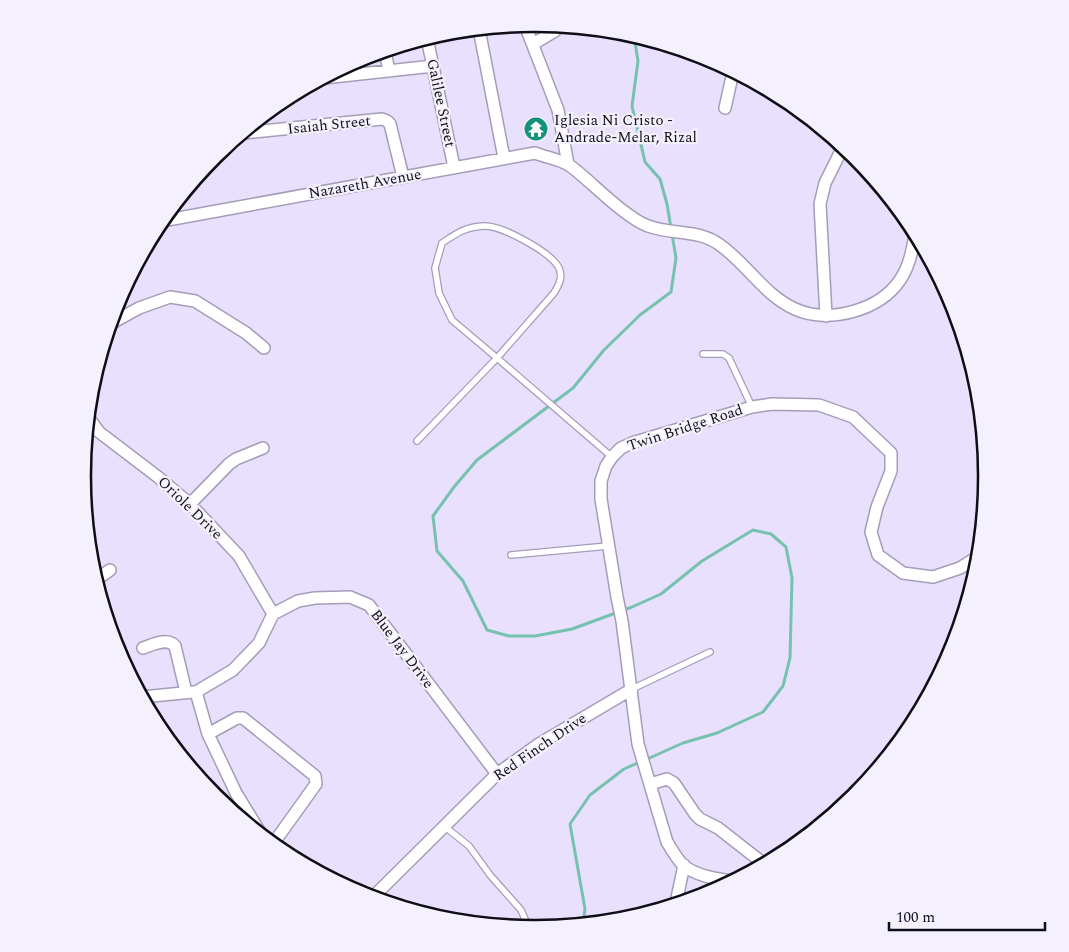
<svg xmlns="http://www.w3.org/2000/svg" width="1069" height="952" viewBox="0 0 1069 952" font-family="Spectral,serif">
	<rect width="100%" height="100%" fill="#e8e0fd"/>
	<g fill="none" stroke-linecap="round" stroke-linejoin="round">
		<path stroke="#77c2ae" stroke-width="3" d="M 634,36 L 638,61 L 632,106 L 645,162 L 660,179 L 667,204 L 676,258 L 671,292 L 640,315 L 604,350 L 573,388 L 477,460 L 454,487 L 433,516 L 437,551 L 463,581 L 487,630 L 509,636 L 535,636 L 572,629 L 632,607 L 661,594 L 702,561 L 753,530 L 771,534 L 786,547 L 792,578 L 790,658 L 783,686 L 763,712 L 717,733 L 683,743 L 645,760
			M 583,923 L 585,909 L 570,824 L 590,795 L 624,769 L 640,762"/>
		<defs>
			<path id="lane" d="M 703,354 L 723,354 L 729,358 L 752,407
				M 417,441 L 497,358 L 452,320 L 439,293 L 435,268 L 442,243 C 457,233 465,227 484,226 C 501,225 551,252 559,268 C 563,277 559,285 554,293 L 497,358 L 612,457
				M 511,555 L 608,546
				M 632,689 L 710,652
				M 444,826 L 469,846 L 490,875 L 521,910 L 529,928"/>
			<path id="street" d="M 525,25 L 558,110 L 568,164
				M 479,29 L 504,158
				M 427,38 L 454,167
				M 533,44 L 555,31 L 556,26
				M 385,51 L 389,71
				M 324,78 L 433,66
				M 725,108 L 733,72
				M 243,133 L 382,119 L 387,121 L 390,124 L 403,177
				M 162,221 L 535,153 C 545,157 557,159 567,164 C 573,167 580,174 585,178 C 601,192 629,219 648,226 C 672,235 699,229 720,245 C 747,264 764,295 795,309 C 828,324 879,311 900,280 C 909,267 913,249 915,233
				M 826,316 L 820,204 L 825,183 L 843,147
				M 110,324 L 139,308 L 170,297 L 195,301 L 246,333 L 264,348
				M 88,417 L 99,432 L 158,477 L 190,504 L 239,556 L 273,614
				M 190,504 L 229,464 L 236,459 L 263,448
				M 96,580 L 110,570
				M 273,614 L 298,601 L 315,598 L 350,597 L 369,605 L 497,774
				M 143,648 C 152,645 167,637 175,646 L 186,692
				M 196,692 L 208,734 L 236,793 L 261,834
				M 196,692 L 233,670 L 259,643 L 273,614
				M 142,697 L 193,692
				M 208,734 L 237,718 L 243,718 L 315,776 L 316,784 L 273,844
				M 650,784 L 667,779 L 674,783 L 695,814 L 700,819 L 718,828 L 764,864
				M 732,881 C 717,879 696,876 683,865 C 677,859 672,850 667,842 L 638,744 L 622,621 L 617,597 L 601,499 L 601,481 L 606,466 L 612,457 L 621,448 L 632,443 L 752,407 L 772,404 L 819,405 L 853,417 L 891,453 L 891,471 L 877,507 L 871,532 L 878,555 L 903,573 L 933,577 L 960,568 L 979,556
				M 373,897 L 497,774 L 539,744 L 632,689
				M 676,903 L 684,865"/>
		</defs>
		<use href="#lane" stroke="#a59db8" stroke-width="8"/>
		<use href="#street" stroke="#a59db8" stroke-width="14"/>
		<use href="#lane" stroke="#fff" stroke-width="5.5"/>
		<use href="#street" stroke="#fff" stroke-width="11"/>
	</g>
	<defs>
		<symbol id="temple-disc" viewBox="-11 -11 22 22"><circle r="9.5" fill="#12927a" stroke="#f4f1fc"/><path d="M0-6L5-2H3V0L6.5 2.5H4V6H1.5V3h-3V6H-4V2.5H-6.5L-3 0V-2H-5Z" fill="#fff"/></symbol>
	</defs>
	<g fill-rule="evenodd">
		<use href="#temple-disc" x="522" y="115" width="28" height="28"/>
	</g>
	<g text-anchor="middle" dominant-baseline="central" stroke-width="4.5" stroke-linejoin="round" paint-order="stroke">
		<g font-size="15" fill="#0f0d16" stroke="#f4f1fc">
			<text transform="translate(441 103) rotate(78)">Galilee Street</text>
			<text transform="translate(329 125) rotate(-6)">Isaiah Street</text>
			<text transform="translate(365 184) rotate(-10)">Nazareth Avenue</text>
			<text transform="translate(685 428) rotate(-18)">Twin Bridge Road</text>
			<text transform="translate(190 508) rotate(44)">Oriole Drive</text>
			<text transform="translate(402 649) rotate(53)">Blue Jay Drive</text>
			<text transform="translate(540 747) rotate(-34)">Red Finch Drive</text>
		</g>
		<g font-size="15" fill="#0f0d16" stroke="#f4f1fc" text-anchor="start">
			<text x="554" y="120">Iglesia Ni Cristo -<tspan x="554" dy="17">Andrade-Melar, Rizal</tspan></text>
		</g>
	</g>
	<path d="M0 0H1069V952H0ZM534 32H535A443 443 0 0 1 978 475V477A443 443 0 0 1 535 920H534A443 443 0 0 1 91 477V475A443 443 0 0 1 534 32Z" fill="#f4f1fc" fill-rule="evenodd"/>
	<path fill="none" stroke="#0f0d16" stroke-width="2.5" d="M534 32H535A443 443 0 0 1 978 475V477A443 443 0 0 1 535 920H534A443 443 0 0 1 91 477V475A443 443 0 0 1 534 32Z"/>
	<path d="M889 922v8h156v-8" fill="none" stroke="#0f0d16" stroke-width="2.5"/>
	<text x="896" y="922" font-size="15" fill="#0f0d16" stroke="#f4f1fc" stroke-width="4" paint-order="stroke">100 m</text>
</svg>
